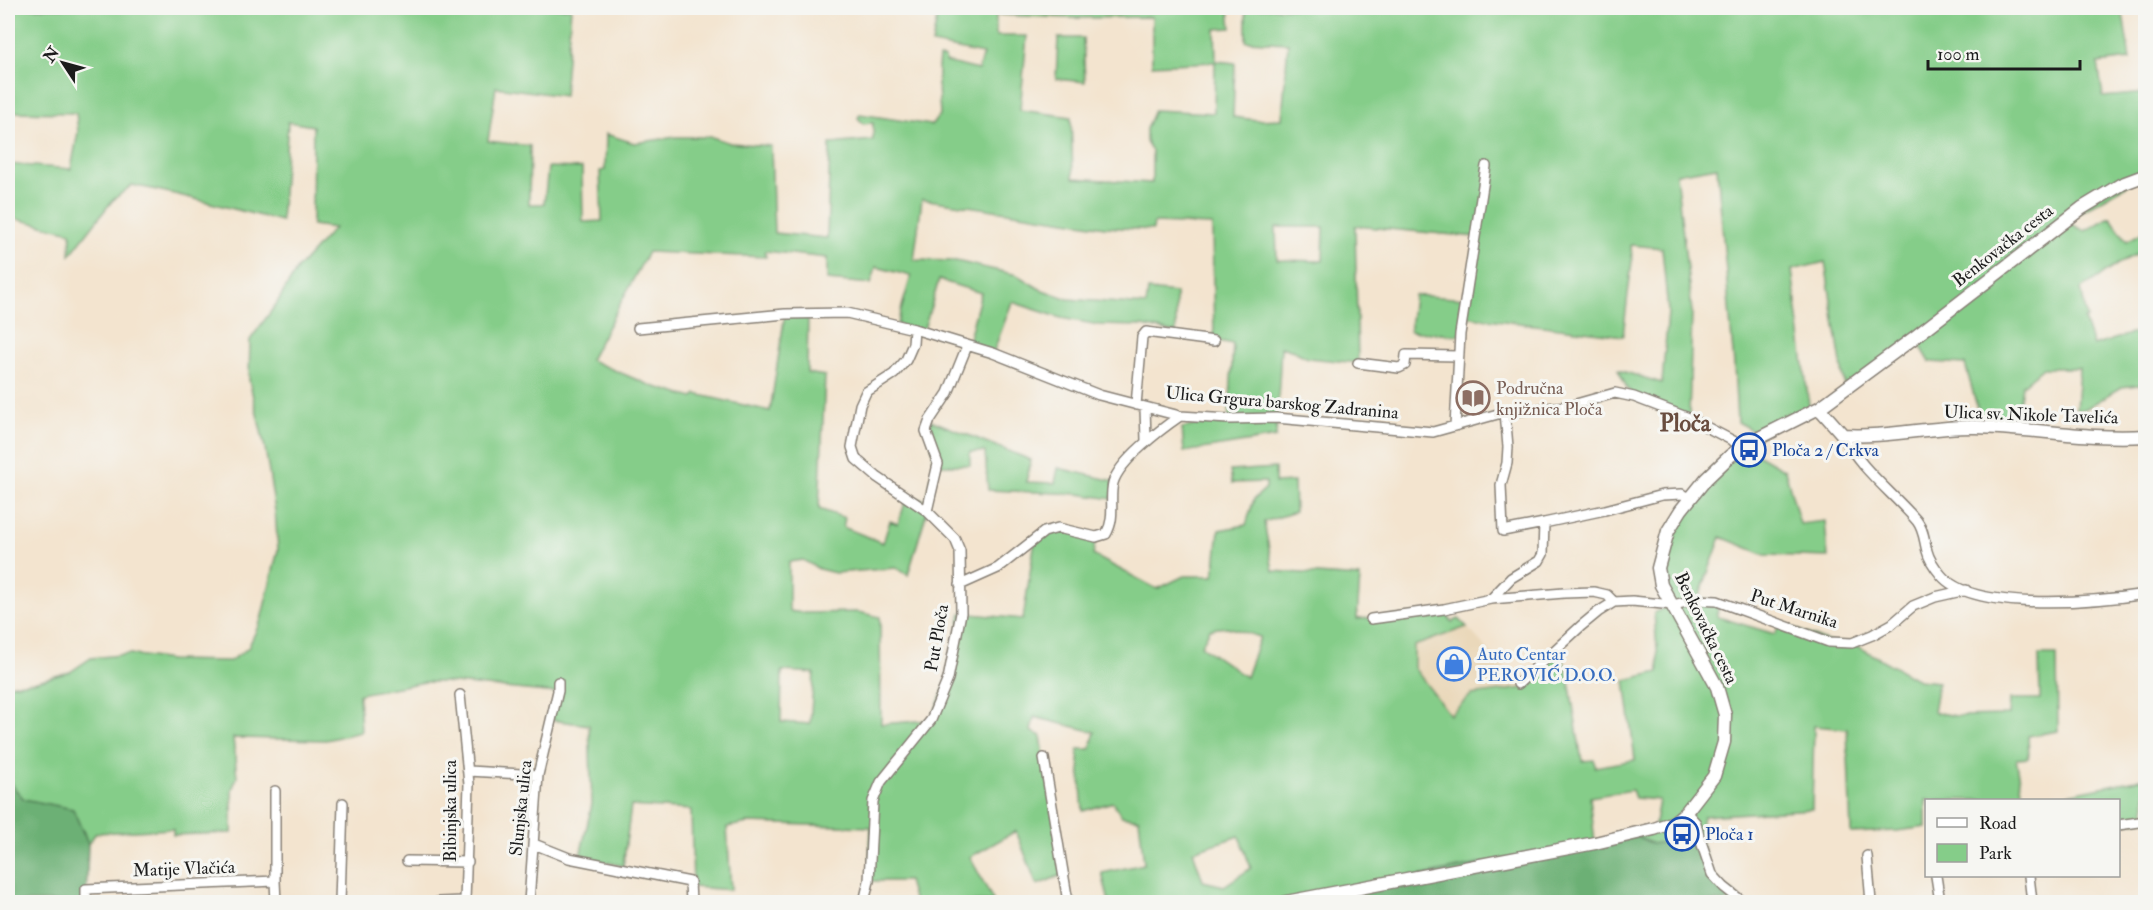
<svg xmlns="http://www.w3.org/2000/svg" width="2153" height="910" viewBox="0 0 2153 910" font-family="'IM FELL Double Pica',serif">
	<rect width="100%" height="100%" fill="#f6f6f2"/>
	<filter id="ink" filterUnits="userSpaceOnUse"><feTurbulence type="fractalNoise" baseFrequency=".0167" numOctaves="2"/><feDisplacementMap in="SourceGraphic" scale="12" xChannelSelector="R" yChannelSelector="G"/><feConvolveMatrix kernelMatrix="1 2 1 2 8 2 1 2 1" color-interpolation-filters="sRGB"/></filter>
	<filter id="wash" filterUnits="userSpaceOnUse"><feTurbulence type="fractalNoise" baseFrequency=".008" numOctaves="4" result="noise"/><feDisplacementMap in="SourceGraphic" scale="24" xChannelSelector="R" yChannelSelector="G"/><feGaussianBlur stdDeviation="1.35" result="paint"/><feColorMatrix in="noise" values="0 0 0 0 0 0 0 0 0 0 0 0 0 0 0 0 0 1.4 0 .05"/><feComposite in="paint" operator="in"/></filter>
	<g filter="url(#wash)">
		<rect width="100%" height="100%" fill="#f3e4cf"/>
		<path fill="#ead8ba" d="M 1467,627 L 1523,688 L 1471,695 L 1450,715 L 1414,668 L 1414,646 Z"/>
		<path fill="#85cd89" stroke="#507452" stroke-width="1.5" fill-rule="evenodd" d="M 8,8 L 571,8 L 564,96 L 496,87 L 488,141 L 530,146 L 529,204 L 544,204 L 548,167 L 582,168 L 583,222 L 602,221 L 600,171 L 605,170 L 606,134 L 634,143 L 676,137 L 712,137 L 730,143 L 771,146 L 774,233 L 827,238 L 830,144 L 873,140 L 873,123 L 863,124 L 858,118 L 860,114 L 931,125 L 940,115 C 939,94 936,78 939,57 L 945,58 L 946,62 L 978,70 L 983,54 L 932,44 L 939,8 L 1229,8 L 1231,28 L 1215,29 L 1216,61 L 1235,63 L 1233,117 L 1257,120 L 1282,119 L 1288,43 L 1246,41 L 1246,8 L 2122,8 L 2130,59 L 2098,63 L 2103,97 L 2145,93 L 2145,175 L 2065,221 L 2085,231 L 2110,217 L 2127,241 L 2145,231 L 2145,250 L 2121,262 L 2081,289 L 2087,318 L 2084,319 L 2093,346 L 2145,329 L 2145,384 L 2122,387 L 2085,409 L 2076,410 L 2079,368 L 2043,368 L 2022,386 L 2016,425 L 1980,417 L 1965,364 L 1930,362 L 1915,337 L 1845,389 L 1825,262 L 1792,270 L 1810,413 L 1755,432 L 1737,422 L 1734,365 L 1717,167 L 1676,174 L 1692,312 L 1689,418 L 1634,397 L 1627,388 L 1618,370 L 1662,383 L 1668,312 L 1662,248 L 1631,245 L 1632,261 L 1623,336 L 1464,316 L 1460,334 L 1455,335 L 1410,331 L 1414,295 L 1467,299 L 1476,237 L 1355,226 L 1358,363 L 1308,358 L 1294,351 L 1281,347 L 1276,437 L 1184,452 L 1182,428 L 1229,418 L 1233,344 L 1214,340 L 1212,225 L 1154,223 L 1153,230 L 1105,227 L 922,199 L 914,260 L 956,261 L 1017,275 L 1040,289 L 1068,299 L 1146,305 L 1148,290 L 1176,293 L 1176,333 L 1143,326 L 1099,325 L 1061,318 L 1012,302 L 993,353 L 967,346 L 981,293 L 939,280 L 923,332 L 897,324 L 911,276 L 876,267 L 871,284 L 827,280 L 827,258 L 765,251 L 766,257 L 648,252 L 590,360 L 652,386 L 693,398 L 696,394 L 770,411 L 785,314 L 808,313 L 807,373 L 825,376 L 819,509 L 845,518 L 843,527 L 883,543 L 890,521 L 898,524 L 907,497 L 926,500 L 934,465 L 930,420 L 1031,460 L 1026,482 L 1055,483 L 1058,468 L 1114,481 L 1112,499 L 1078,494 L 988,490 L 985,452 L 970,452 L 970,465 L 938,465 L 927,511 L 908,575 L 896,568 L 835,573 L 819,569 L 803,560 L 789,562 L 789,611 L 804,613 L 858,612 L 880,617 L 881,724 L 931,720 L 948,679 L 961,613 L 1023,619 L 1035,540 L 1058,528 L 1096,537 L 1093,555 L 1157,589 L 1184,576 L 1214,576 L 1219,530 L 1246,525 L 1254,499 L 1266,488 L 1266,482 L 1232,483 L 1230,471 L 1275,468 L 1275,483 L 1294,482 L 1295,512 L 1264,522 L 1273,571 L 1360,577 L 1357,619 L 1446,613 L 1452,622 L 1459,619 L 1467,627 L 1414,646 L 1414,668 L 1450,715 L 1471,695 L 1523,688 L 1561,653 L 1568,674 L 1582,761 L 1594,760 L 1595,767 L 1635,760 L 1625,680 L 1659,672 L 1654,613 L 1672,604 L 1661,585 L 1668,531 L 1743,446 L 1785,470 L 1800,524 L 1825,521 L 1828,557 L 1765,555 L 1721,537 L 1698,600 L 1717,601 L 1718,617 L 1775,634 L 1780,623 L 1829,642 L 1852,643 L 1918,680 L 1938,682 L 1933,712 L 1956,716 L 2009,715 L 2010,699 L 2040,699 L 2039,655 L 2057,655 L 2058,731 L 2028,736 L 2029,758 L 2016,759 L 2024,800 L 1926,800 L 1926,827 L 1897,831 L 1851,833 L 1847,729 L 1814,726 L 1812,809 L 1703,816 L 1699,836 L 1652,844 L 1633,834 L 1654,829 L 1659,800 L 1635,798 L 1632,790 L 1590,797 L 1595,843 L 1286,902 L 1109,902 L 1102,873 L 1144,864 L 1139,819 L 1121,816 L 1113,802 L 1083,811 L 1078,749 L 1090,749 L 1095,732 L 1034,717 L 1031,731 L 1041,736 L 1062,875 L 1037,885 L 1016,831 L 970,857 L 994,902 L 914,902 L 908,881 L 869,881 L 871,827 L 748,823 L 727,827 L 731,890 L 693,887 L 691,810 L 631,806 L 623,866 L 580,856 L 592,804 L 589,725 L 551,720 L 557,693 L 443,682 L 425,682 L 359,694 L 361,732 L 326,740 L 233,738 L 237,777 L 232,790 L 232,833 L 173,835 L 173,829 L 96,833 L 88,844 L 83,830 L 24,799 L 15,789 L 8,777 L 8,685 L 33,682 L 70,672 L 91,658 L 130,654 L 170,660 L 230,661 L 248,648 L 261,620 L 278,550 L 275,511 L 265,448 L 249,380 L 250,340 L 277,303 L 297,269 L 334,228 L 312,225 L 313,126 L 288,122 L 281,221 C 231,209 182,194 132,185 L 112,201 L 70,255 L 71,232 L 8,217 L 8,164 L 71,169 L 78,132 L 76,113 L 8,112 ZM 996,15 L 1069,18 L 1152,17 L 1152,65 L 1215,62 L 1214,113 L 1154,110 L 1146,129 L 1146,141 L 1152,151 L 1152,183 L 1073,178 L 1071,117 L 1020,110 L 1027,36 L 996,36 ZM 1276,227 L 1324,227 L 1323,261 L 1277,260 ZM 1227,627 L 1260,637 L 1246,677 L 1201,646 L 1210,629 ZM 782,671 L 814,673 L 810,724 L 781,722 ZM 1239,836 L 1251,868 L 1224,886 L 1203,881 L 1193,851 Z
			M 1058,38 L 1083,38 L 1085,82 L 1056,79 Z
			M 2145,778 L 2145,820 L 2119,824 L 2118,800 L 2054,800 L 2053,797 Z"/>
		<path fill="#6cb075" stroke="#446648" stroke-width="1.5" d="M 8,777 L 15,789 L 24,799 L 73,809 L 88,844 L 86,902 L 8,902 Z
			M 1633,834 L 1652,844 L 1699,836 L 1712,874 L 1743,902 L 1286,902 Z"/>
	</g>
	<g filter="url(#ink)">
		<g fill="none" stroke-linecap="round" stroke-linejoin="round">
			<defs>
				<path id="street" d="M 638,328 L 785,314 L 847,313 L 914,329 L 993,353 L 1099,395 L 1180,416 L 1229,419 L 1276,418 L 1433,432 L 1505,412 L 1569,406 L 1615,393 L 1634,397 L 1689,418 L 1743,446
					M 914,329 L 913,344 L 906,360 L 894,374 L 866,392 L 860,405 L 852,447 L 856,459 L 877,477 L 927,511
					M 1358,363 L 1399,368 L 1405,365 L 1406,355 L 1458,356
					M 1136,405 L 1142,337 L 1146,332 L 1214,341
					M 1145,407 L 1146,440
					M 1505,412 L 1508,447 L 1507,463 L 1501,485 L 1503,531 L 1544,523
					M 1455,426 L 1460,334 L 1486,166
					M 1843,435 C 1860,469 1892,492 1917,521 C 1924,530 1924,540 1927,551 C 1929,559 1936,569 1941,575 C 1973,614 2100,601 2146,594
					M 960,585 L 998,568 L 1044,532 L 1058,528 L 1096,537 L 1106,534 C 1116,518 1109,500 1113,483 C 1119,461 1161,429 1180,416
					M 1491,599 L 1511,578 L 1539,561 L 1543,554 L 1544,523 L 1605,510 L 1662,495 L 1682,494 L 1691,498
					M 1371,619 L 1444,609 L 1491,599 L 1564,593 L 1594,592 L 1607,595 L 1614,602
					M 1518,684 L 1581,626 L 1598,612 L 1614,602 L 1632,601 L 1673,605 L 1695,600 L 1717,601 L 1829,642 L 1852,643 L 1872,635 L 1892,624 L 1913,606 L 1935,597 L 1966,590
					M 1044,758 L 1068,902
					M 469,771 L 538,775
					M 1686,812 L 1696,823 L 1699,836 L 1712,874 L 1724,887 L 1743,902
					M 2118,825 L 2146,821
					M 534,844 L 569,858 L 690,882 L 691,902
					M 1867,856 L 1871,902
					M 407,861 L 468,862
					M 1936,876 L 1940,902
					M 2029,876 L 2032,902
					M 275,881 L 275,791
					M 86,902 L 86,889 L 275,881 L 276,902
					M 340,902 L 343,803
					M 438,902 L 465,901 L 469,784 L 460,695
					M 529,902 L 538,775 L 558,691 L 558,682
					M 864,902 L 869,881 L 873,801 L 881,782 L 931,720 L 948,679 L 961,613 L 960,551 L 955,539 L 927,511 L 938,464 L 926,431 L 930,420 L 948,393 L 967,346"/>
				<path id="secondary" d="M 1819,408 L 1843,435 C 1887,438 1931,426 1976,427 C 2032,428 2089,440 2146,436
					M 1286,902 L 1595,843 L 1654,829 L 1674,822 L 1686,812 L 1714,776 L 1724,742 L 1725,715 L 1717,687 L 1661,585 L 1658,568 L 1668,531 L 1681,510 L 1706,479 L 1730,456 L 1743,446 L 1819,408 L 1915,337 L 2082,208 L 2122,184 L 2146,175"/>
			</defs>
			<use href="#street" stroke="#888076" stroke-width="12"/>
			<use href="#secondary" stroke="#888076" stroke-width="15"/>
			<use href="#street" stroke="#fff" stroke-width="9"/>
			<use href="#secondary" stroke="#fff" stroke-width="12"/>
		</g>
	</g>
	<defs>
		<symbol id="library-ring" viewBox="-11 -11 22 22"><circle r="9.5" fill="#f6f6f2" stroke="#8d6e63" stroke-width="1.5"/><path d="M-6-4Q-3-5.5-.7-3.5V5Q-3 3-6 4ZM6-4Q3-5.5 .7-3.5V5Q3 3 6 4Z" fill="#8d6e63"/></symbol>
		<symbol id="bus-ring" viewBox="-11 -11 22 22"><circle r="9.5" fill="#f6f6f2" stroke="#1a4fb4" stroke-width="1.5"/><path d="M-5-6H5V4H4V6H2V4H-2V6H-4V4H-5ZM-3.5-4V0h7V-4ZM-3.5 1.2v1.5H-2V1.2ZM2 1.2v1.5H3.5V1.2Z" fill="#1a4fb4"/></symbol>
		<symbol id="shop-ring" viewBox="-11 -11 22 22"><circle r="9.5" fill="#f6f6f2" stroke="#3f7fe0" stroke-width="1.5"/><path d="M-5-2.5h2.3a2.7 3.5 0 0 1 5.4 0H5L5.5 6h-11ZM-1.5-2.5h3a1.5 2.3 0 0 0-3 0Z" fill="#3f7fe0"/></symbol>
	</defs>
	<g fill-rule="evenodd">
		<use href="#library-ring" x="1454" y="379" width="38" height="38"/>
		<use href="#bus-ring" x="1730" y="431" width="38" height="38"/>
		<use href="#shop-ring" x="1435" y="645" width="38" height="38"/>
		<use href="#bus-ring" x="1663" y="815" width="38" height="38"/>
	</g>
	<g text-anchor="middle" dominant-baseline="central" stroke-width="6" stroke-linejoin="round" paint-order="stroke">
		<g font-size="18" fill="#1c1c1c" stroke="#f6f6f2">
			<text transform="translate(2003 246) rotate(-38)">Benkovačka cesta</text>
			<text transform="translate(1282 403) rotate(5)">Ulica Grgura barskog Zadranina</text>
			<text transform="translate(2031 415) rotate(2)">Ulica sv. Nikole Tavelića</text>
			<text transform="translate(1794 609) rotate(18)">Put Marnika</text>
			<text transform="translate(1706 628) rotate(64)">Benkovačka cesta</text>
			<text transform="translate(937 638) rotate(-80)">Put Ploča</text>
			<text transform="translate(521 808) rotate(-84)">Slunjska ulica</text>
			<text transform="translate(450 811) rotate(-90)">Bibinjska ulica</text>
			<text transform="translate(184 869) rotate(-2)">Matije Vlačića</text>
		</g>
		<g font-size="18" fill="#785e54" stroke="#f6f6f2" text-anchor="start">
			<text x="1496" y="388">Područna<tspan x="1496" dy="21">knjižnica Ploča</tspan></text>
		</g>
		<g font-size="18" fill="#164399" stroke="#f6f6f2" text-anchor="start">
			<text x="1772" y="450">Ploča 2 / Crkva</text>
			<text x="1705" y="834">Ploča 1</text>
		</g>
		<g font-size="18" fill="#366cbe" stroke="#f6f6f2" text-anchor="start">
			<text x="1477" y="654">Auto Centar<tspan x="1477" dy="21">PEROVIĆ D.O.O.</tspan></text>
		</g>
		<g font-size="24" font-weight="bold" fill="#694d3f" stroke="#f6f6f2">
			<text x="1685" y="423">Ploča</text>
		</g>
	</g>
	<rect width="2153" height="910" fill="none" stroke="#f6f6f2" stroke-width="30"/>
	<rect x="1925" y="799" width="195" height="78" fill="#f6f6f2" stroke="#9f9f9c" stroke-width="1.5"/>
	<rect x="1937" y="818" width="30" height="9" fill="#ffffff" stroke="#9f9f9c" stroke-width="1.5"/>
	<text x="1979" y="829" font-size="18" fill="#1c1c1c">Road</text>
	<rect x="1937" y="844" width="30" height="18" fill="#85cd89" stroke="#9f9f9c" stroke-width="1.5"/>
	<text x="1979" y="859" font-size="18" fill="#1c1c1c">Park</text>
	<g transform="translate(63 63) rotate(306)" stroke="#f6f6f2" stroke-width="4.5" paint-order="stroke">
	<path d="M0-4.5L10 22L0 15L-10 22Z" fill="#1c1c1c"/>
	<text y="-9" font-size="16" font-weight="bold" text-anchor="middle" fill="#1c1c1c">N</text>
	</g>
	<path d="M1928 60v9h152v-9" fill="none" stroke="#1c1c1c" stroke-width="3"/>
	<text x="1937" y="60" font-size="18" fill="#1c1c1c" stroke="#f6f6f2" stroke-width="4.5" paint-order="stroke">100 m</text>
</svg>
